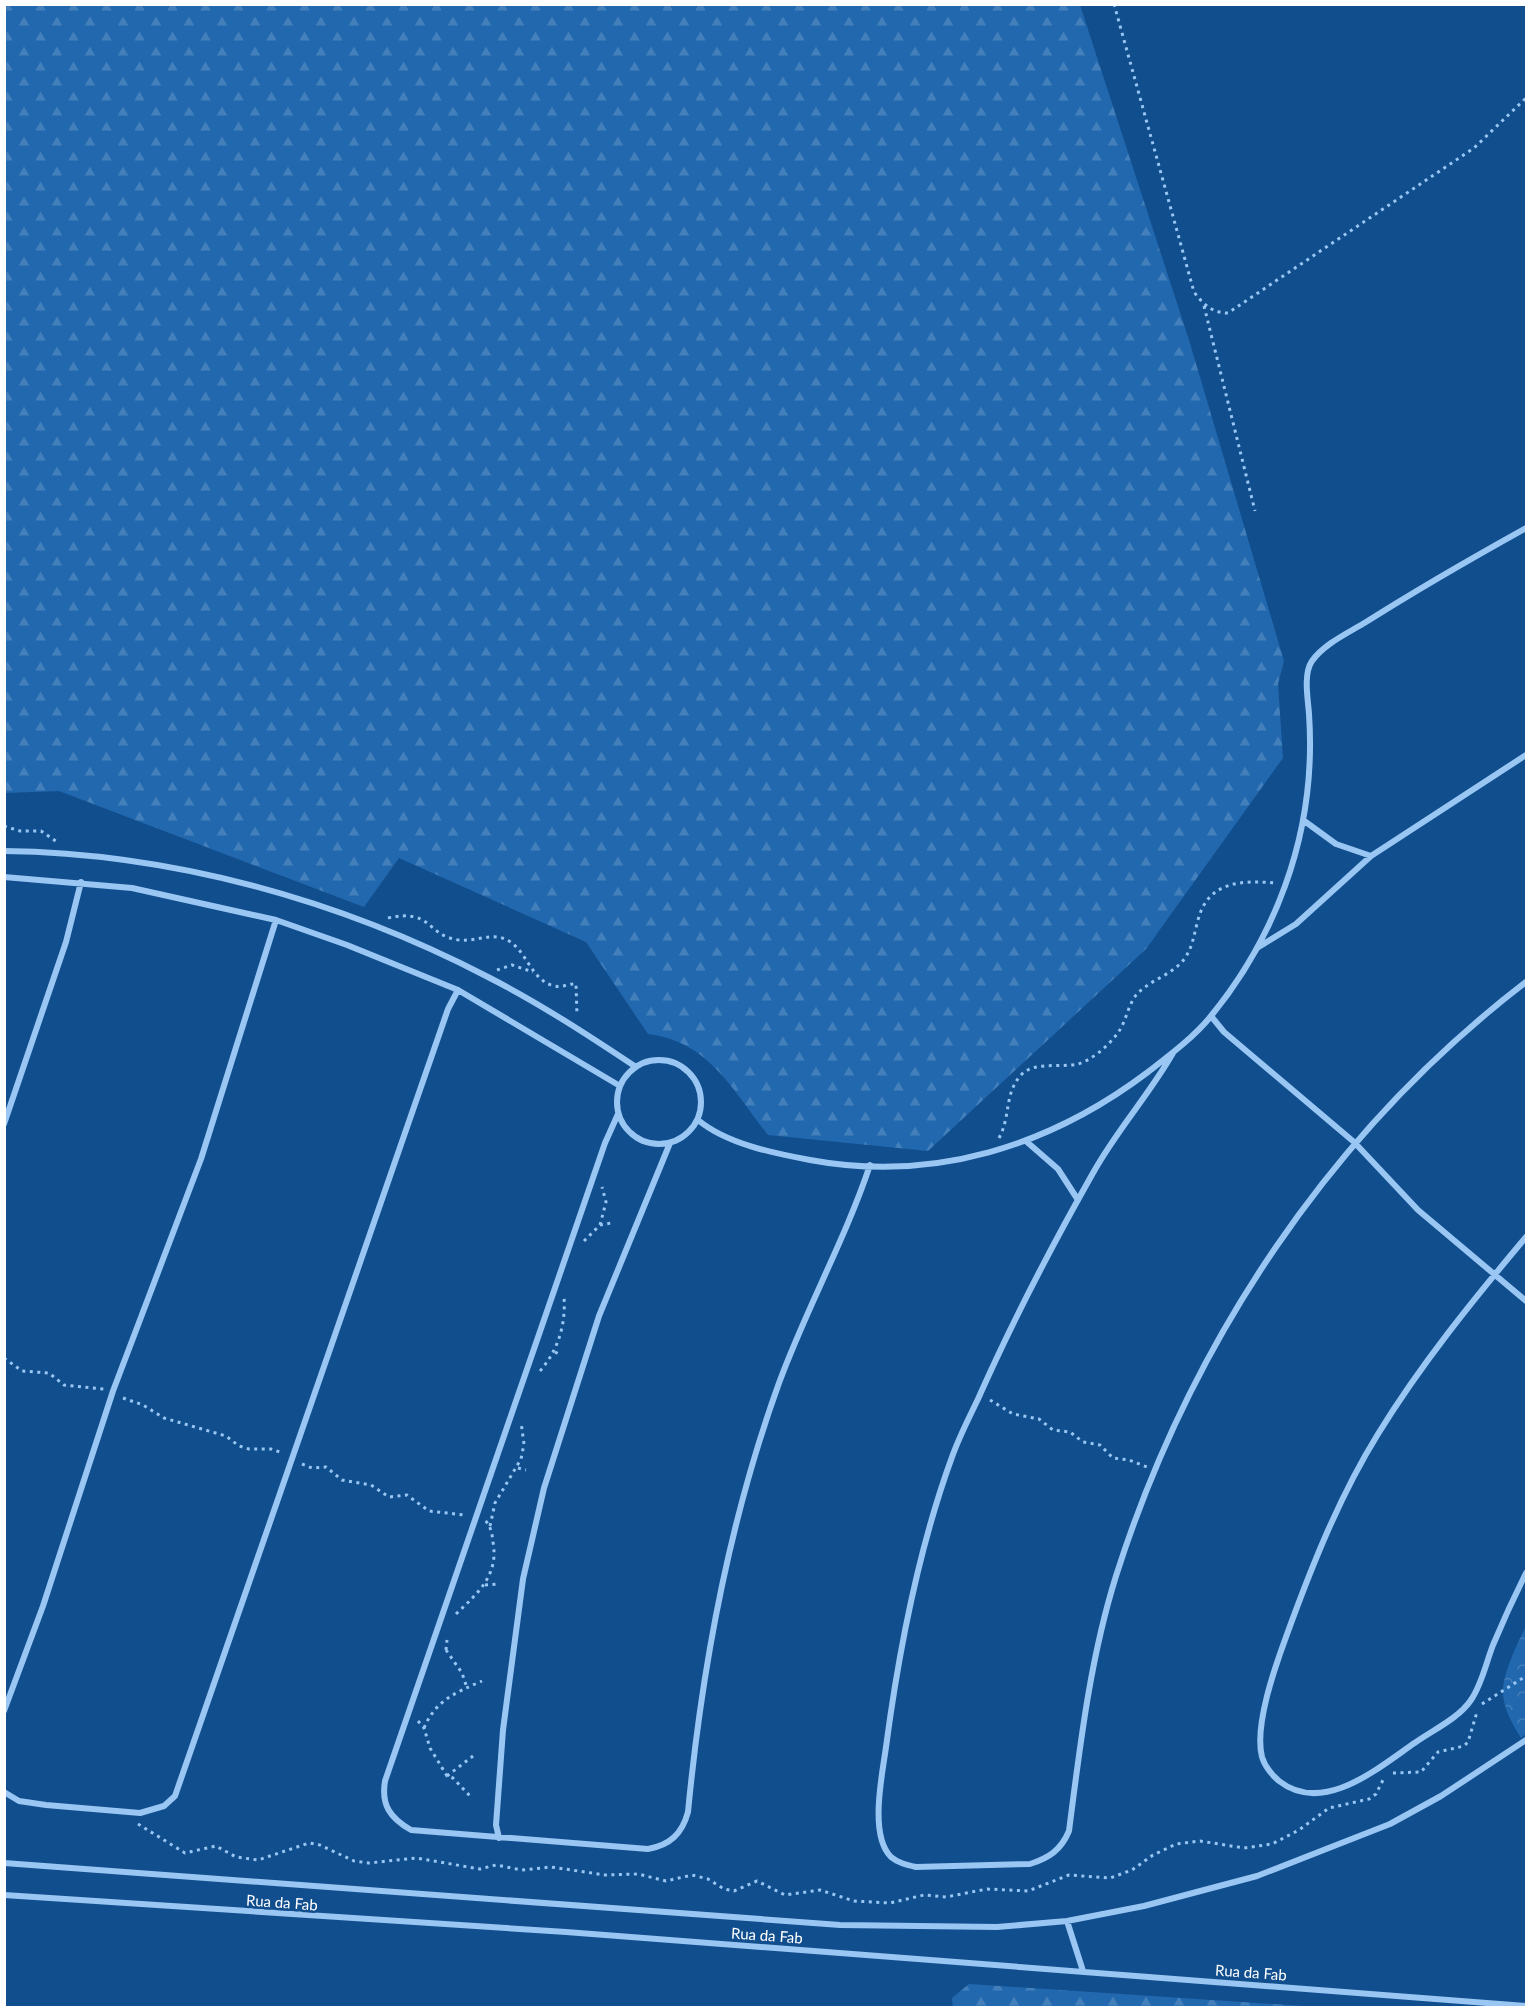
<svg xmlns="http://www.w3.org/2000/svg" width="1531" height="2012" viewBox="0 0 1531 2012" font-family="Lato,sans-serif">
	<defs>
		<pattern id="forest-firs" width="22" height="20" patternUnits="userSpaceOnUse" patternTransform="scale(1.5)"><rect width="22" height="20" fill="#2268ae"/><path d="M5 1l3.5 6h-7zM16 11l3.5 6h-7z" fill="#437fba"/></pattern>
		<pattern id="park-crowns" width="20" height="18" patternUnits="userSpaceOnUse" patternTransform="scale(1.5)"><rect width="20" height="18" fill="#2268ae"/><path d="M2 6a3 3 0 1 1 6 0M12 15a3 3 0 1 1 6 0" fill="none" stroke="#437fba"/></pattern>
	</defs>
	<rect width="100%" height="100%" fill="#114e8e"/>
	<path fill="url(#forest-firs)" d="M 4,5 L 1080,5 L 1189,340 L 1284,661 L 1278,684 L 1283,758 L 1146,949 L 928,1151 L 768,1135 C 733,1091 709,1041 648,1034 L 586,942 L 399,858 L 364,907 L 59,791 L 5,793 Z
		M 969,1984 L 1319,2007 L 953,2007 L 952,1998 Z"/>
	<path fill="url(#park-crowns)" d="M 1526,1626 L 1526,1734 L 1521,1738 C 1513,1725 1504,1710 1503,1694 C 1502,1674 1518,1643 1526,1626 Z"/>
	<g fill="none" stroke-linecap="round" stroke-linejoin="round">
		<path stroke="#99c6f2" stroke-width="3" stroke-dasharray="3 4.5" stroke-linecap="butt" d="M 1114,4 L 1194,292 C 1203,304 1212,313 1228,313 L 1474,148 L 1526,98
			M 1204,306 L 1255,511
			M 4,826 L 20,831 L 41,831 L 57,842
			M 388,918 C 433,908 426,936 459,940 C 476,942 493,931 509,941 C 528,953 531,980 554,986 C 562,988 569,983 576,984 L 577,1015
			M 497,970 L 512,965 L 533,972
			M 999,1138 C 1011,1116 1004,1094 1021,1075 C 1034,1061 1060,1068 1078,1064 C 1092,1060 1108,1046 1117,1034 C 1126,1023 1128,1004 1137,994 C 1151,979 1173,975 1185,958 C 1193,946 1194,934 1198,920 C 1208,881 1242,880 1275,883
			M 600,1225 L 606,1202 L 602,1187
			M 584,1241 L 600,1225 L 611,1223
			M 555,1352 L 561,1355
			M 4,1358 L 22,1371 L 49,1373 L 64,1385 L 104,1389
			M 540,1371 C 558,1350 566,1325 564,1297
			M 123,1398 L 143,1405 L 164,1418 L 226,1436 L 239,1446 L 249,1449 L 271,1449 L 283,1453
			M 990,1400 L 1013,1414 L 1039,1419 L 1053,1430 L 1070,1432 L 1083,1442 L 1100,1445 L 1113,1458 L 1129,1460 L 1147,1467
			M 302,1464 L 312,1468 L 326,1467 L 342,1480 L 371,1485 L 389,1497 L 407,1495 L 429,1511 L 465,1515
			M 518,1468 L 526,1470
			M 490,1526 L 495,1503 L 521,1459 L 524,1444 L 521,1422
			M 485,1585 L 499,1584
			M 456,1614 C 478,1593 499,1575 493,1542 C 492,1533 491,1527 485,1520
			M 446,1650 L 447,1640
			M 446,1650 L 462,1673 L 467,1688
			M 1482,1704 L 1526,1676
			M 418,1721 L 424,1728 L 430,1748 L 447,1776 L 453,1778 L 470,1796
			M 424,1728 C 436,1700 455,1693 482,1681
			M 1393,1773 L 1421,1772 L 1438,1752 L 1464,1746 L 1468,1742 L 1477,1712
			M 447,1776 L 473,1756
			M 138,1824 L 185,1853 L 216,1846 L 236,1857 L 258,1860 L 309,1843 L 320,1845 L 354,1861 L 369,1863 L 416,1858 L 480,1869 L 496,1865 L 522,1870 L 551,1867 L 605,1875 L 638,1874 L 666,1881 L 692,1875 L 708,1879 L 724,1889 L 734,1891 L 757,1881 L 785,1895 L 820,1890 L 854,1901 L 890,1903 L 924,1895 L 946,1897 L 987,1889 L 1028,1891 L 1069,1875 L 1110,1878 L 1132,1870 L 1153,1855 L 1176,1844 L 1200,1841 L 1244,1848 L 1272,1844 L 1299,1830 L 1329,1808 L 1369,1799 L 1376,1794 L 1383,1780"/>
		<path stroke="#99c6f2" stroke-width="6" d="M 1303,820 L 1336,844 L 1371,856
			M 4,851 C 172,853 340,900 488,977 C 539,1003 588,1035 636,1067
			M 4,877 L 132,888 L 276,920 L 347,945 L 458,990 L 620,1086
			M 1257,948 L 1296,924 L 1371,856 L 1526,755
			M 1211,1016 L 1224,1032 L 1354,1142 L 1418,1210 L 1526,1301
			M 1173,1053 C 1149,1095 1116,1131 1093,1173 C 1050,1249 1013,1320 978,1399 C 969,1418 959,1437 952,1457 C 918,1550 899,1649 886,1747 C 882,1776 869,1835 891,1857 C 898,1863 907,1865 916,1867 L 1030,1864 C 1049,1858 1061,1850 1069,1831 C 1080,1746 1090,1659 1116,1576 C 1190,1343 1331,1131 1526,982
			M617 1102a42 42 0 1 1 84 0a42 42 0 1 1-84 0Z
			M 618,1114 L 605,1143 L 385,1781 C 381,1805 390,1818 411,1830 L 648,1849 C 670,1845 682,1834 688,1812 C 702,1667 729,1521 779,1383 C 806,1309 845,1240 870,1165
			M 698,1120 C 727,1144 773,1153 810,1160 C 934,1183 1050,1146 1148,1072 C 1170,1055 1194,1037 1211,1016 C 1243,977 1268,933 1285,886 C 1305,831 1313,772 1309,714 C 1308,699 1303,674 1312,661 C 1324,644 1348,633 1366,622 C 1418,589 1472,558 1526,528
			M 4,1124 L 66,942 L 81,882
			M 1027,1142 L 1058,1169 L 1078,1200
			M 1526,1237 C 1473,1300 1421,1364 1378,1434 C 1339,1497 1311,1568 1286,1637 C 1275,1667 1254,1726 1262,1757 C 1265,1767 1272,1775 1279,1781 C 1324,1816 1379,1767 1416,1742 C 1433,1730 1459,1718 1471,1700 C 1482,1684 1486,1663 1493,1645 C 1503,1621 1514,1597 1526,1573
			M 4,1711 L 43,1606 L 113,1391 L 201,1159 L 276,920
			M 4,1792 L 19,1801 L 46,1805 L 140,1813 L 164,1806 L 175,1796 L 448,1009 L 458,990
			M 499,1838 L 496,1825 L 503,1730 L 523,1579 L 544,1488 L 599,1316 L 670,1143
			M 4,1863 L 840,1925 L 997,1927 L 1067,1921 L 1144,1906 L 1257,1876 L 1390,1824 L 1441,1796 L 1526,1740
			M 4,1895 L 566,1932 L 1526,2006
			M 1067,1921 L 1083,1971"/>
	</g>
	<g text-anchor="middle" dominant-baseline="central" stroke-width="5" stroke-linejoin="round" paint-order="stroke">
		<g font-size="15" fill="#fff" stroke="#114e8e">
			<text transform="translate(282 1902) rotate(4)">Rua da Fab</text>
			<text transform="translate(767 1935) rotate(4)">Rua da Fab</text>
			<text transform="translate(1251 1972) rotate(4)">Rua da Fab</text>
		</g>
	</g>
	<rect width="1531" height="2012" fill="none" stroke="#ffffff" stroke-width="12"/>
</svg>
